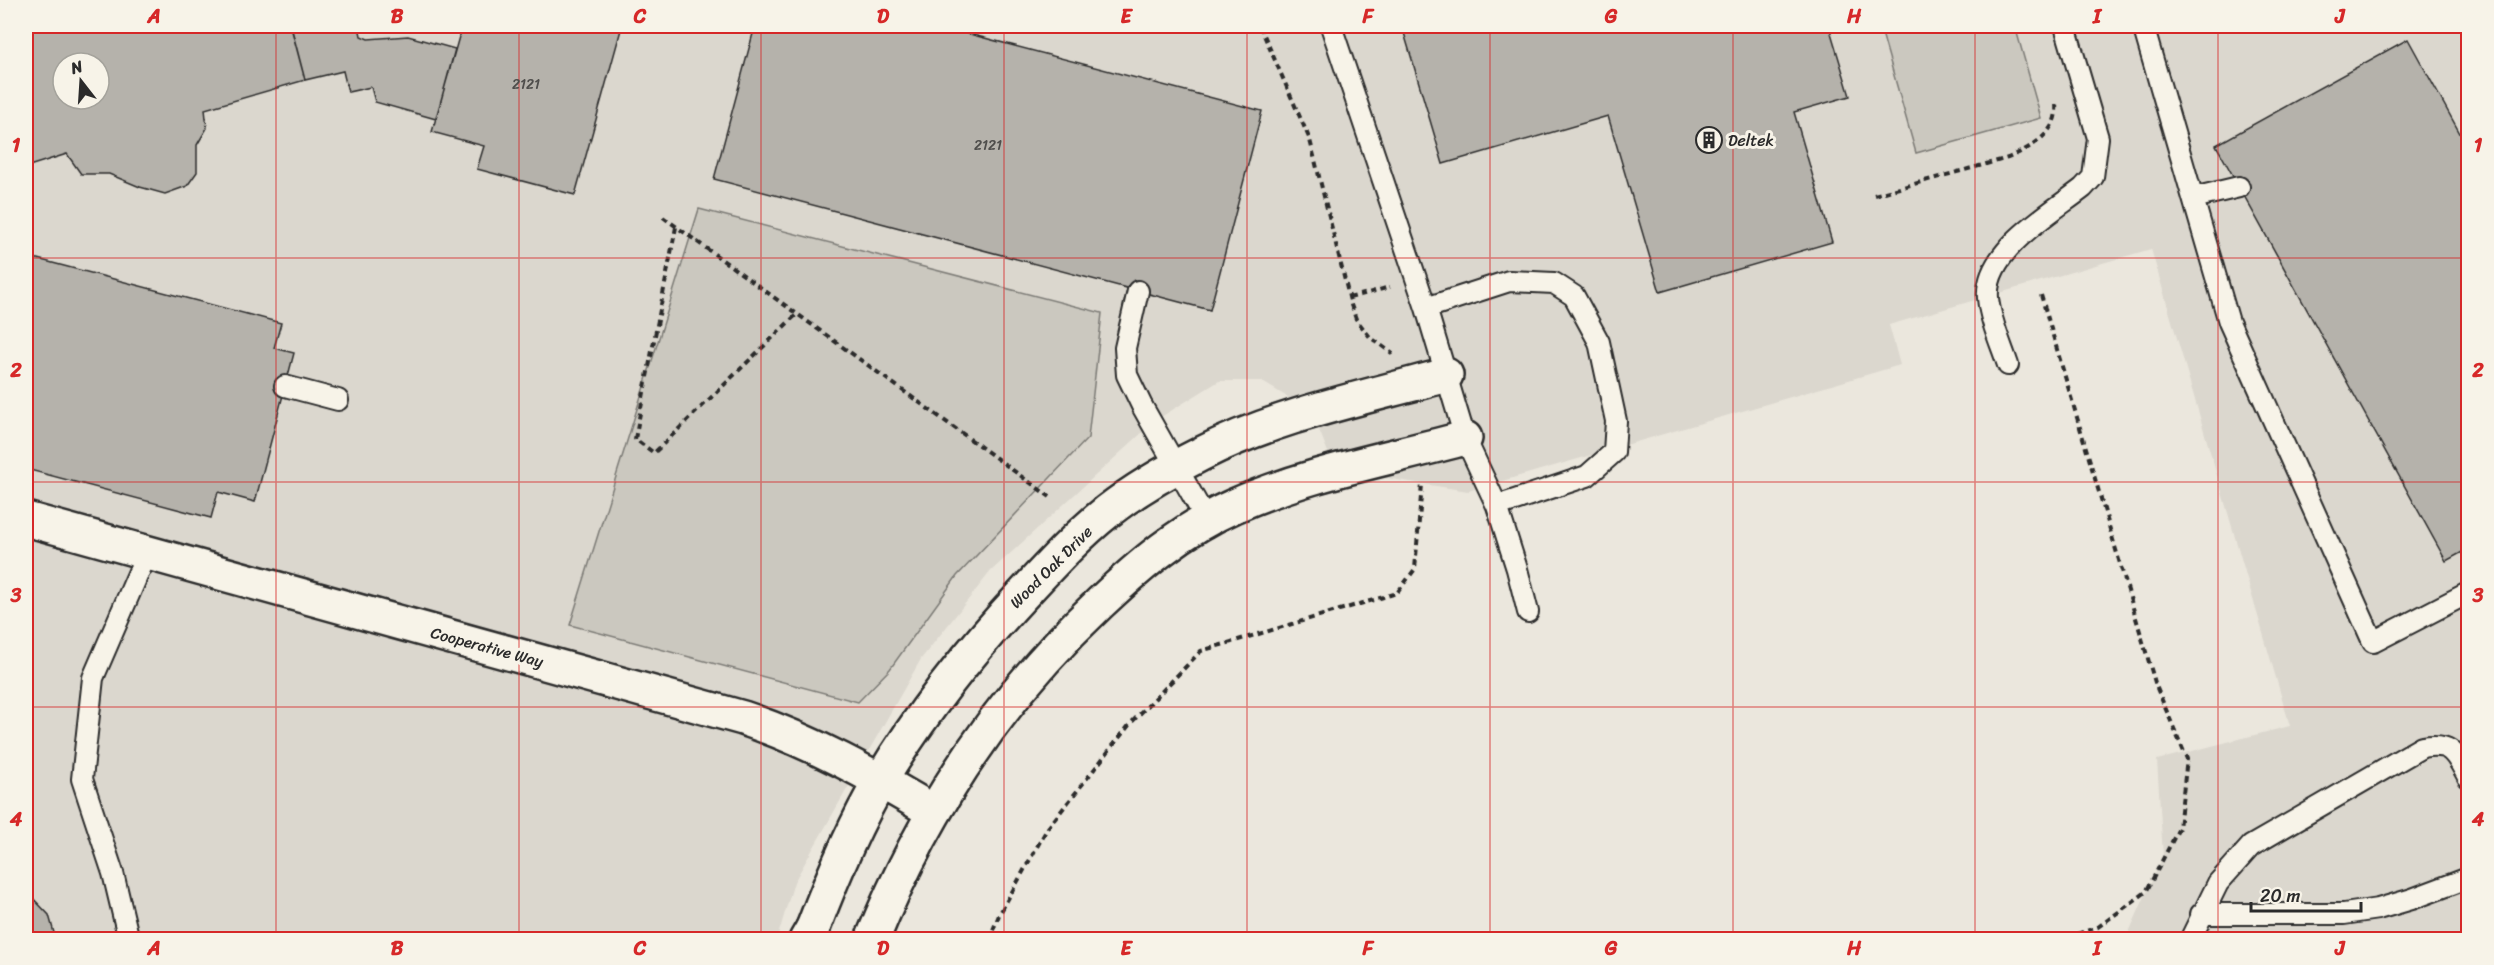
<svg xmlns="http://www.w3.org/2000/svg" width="2494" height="965" viewBox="0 0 2494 965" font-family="Sriracha,sans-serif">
	<rect width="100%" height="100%" fill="#ebe7dd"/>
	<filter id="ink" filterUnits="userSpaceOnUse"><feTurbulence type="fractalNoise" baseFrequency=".0167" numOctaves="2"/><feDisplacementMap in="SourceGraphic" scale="12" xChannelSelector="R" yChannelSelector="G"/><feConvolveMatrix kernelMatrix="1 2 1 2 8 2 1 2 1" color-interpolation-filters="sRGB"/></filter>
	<g filter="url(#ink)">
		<path fill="#dbd7ce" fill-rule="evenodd" d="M 26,26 L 2468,26 L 2468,939 L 2126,939 L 2163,856 L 2157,760 L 2290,726 L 2151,249 L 1889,325 L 1900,365 L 1468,491 L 1335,470 L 1312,412 L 1261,381 L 1219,381 L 1156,420 L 991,571 L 921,659 L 794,882 L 777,939 L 26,939 ZM 63,63 L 99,63 L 99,99 L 63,99 Z"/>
		<path fill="#cbc8bf" stroke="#7b7a75" stroke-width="1.5" d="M 1880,26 L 2015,26 L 2041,118 L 1916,153 Z
			M 699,209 L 1102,313 L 1088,438 L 957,576 L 890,669 L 858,702 L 570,625 Z"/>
		<path fill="#b5b2ab" stroke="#2b2b2b" stroke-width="1.5" fill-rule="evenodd" d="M 26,26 L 291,26 L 305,80 L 205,109 L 207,128 L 197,145 L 197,172 L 187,186 L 165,194 L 140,187 L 109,174 L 81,174 L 67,154 L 26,167 ZM 63,63 L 99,63 L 99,99 L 63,99 Z
			M 298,26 L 359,26 L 361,36 L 368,39 L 408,36 L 455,49 L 436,119 L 375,102 L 371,87 L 348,92 L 343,71 L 305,80 L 292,31 Z
			M 462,26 L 622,26 L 575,195 L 477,169 L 484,146 L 432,132 Z
			M 755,26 L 939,26 L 1262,111 L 1210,310 L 714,179 Z
			M 1402,26 L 1829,26 L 1850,96 L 1794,112 L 1832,242 L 1660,292 L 1608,116 L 1443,164 Z
			M 2408,39 L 2468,148 L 2468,549 L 2446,561 L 2216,145 Z
			M 26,256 L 281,323 L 274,348 L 294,353 L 255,502 L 218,492 L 211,518 L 26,469 Z
			M 26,891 L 49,915 L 56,940 L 26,940 Z"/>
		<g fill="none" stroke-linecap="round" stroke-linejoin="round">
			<defs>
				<path id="lane" d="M 1331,26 L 1426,308 L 1465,438 L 1497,506 L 1517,569 L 1528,612
					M 2143,26 L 2229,322 L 2373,642 L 2468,593
					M 2193,198 L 2239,187
					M 1138,291 L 1125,348 L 1127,375 L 1142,406 L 1207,521
					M 1426,308 L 1509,281 L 1554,283 L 1574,296 L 1599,342 L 1616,421 L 1614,452 L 1587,476 L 1497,506
					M 2008,365 C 2001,344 1990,320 1988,298 C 1984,251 2050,214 2083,188 L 2093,177 L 2098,138 L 2065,26
					M 285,386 L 338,400
					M 2201,914 L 2344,914 L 2378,909 L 2412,899 L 2468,878
					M 129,940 L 113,873 L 82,779 L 93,678 L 147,553
					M 2190,940 L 2218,883 L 2251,846 L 2422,747 C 2452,742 2455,753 2468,777"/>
				<path id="street" d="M 26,519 L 743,718 C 811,741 872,775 934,812
					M 812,940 L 813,928 C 832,878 853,827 881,780 C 922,711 972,649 1027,590 C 1052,563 1079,534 1108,511 C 1136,489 1169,470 1201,454 C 1277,415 1364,398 1446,375
					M 872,940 C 924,812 999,698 1099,604 C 1140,565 1182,529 1234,506 C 1308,473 1388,459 1465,438"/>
				<path id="secondary" d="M 806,940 L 813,928"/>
			</defs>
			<use href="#lane" stroke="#2b2b2b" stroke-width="24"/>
			<use href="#street" stroke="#2b2b2b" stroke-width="38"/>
			<use href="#secondary" stroke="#2b2b2b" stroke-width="38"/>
			<path stroke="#2b2b2b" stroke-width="4" stroke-dasharray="6 4.5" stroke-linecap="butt" d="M 1260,26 L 1310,140 L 1351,305 L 1356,319 L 1370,337 L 1393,354
				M 1874,195 L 2008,158 C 2030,148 2059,133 2056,104
				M 663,217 L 1050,497
				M 676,227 L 635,439 L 654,453 L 797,314
				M 2041,295 L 2156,686 L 2187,759 L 2179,828 L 2146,892 L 2098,927 L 2059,940
				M 1349,298 L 1390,287
				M 989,940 L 999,915 L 1047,829 L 1130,724 L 1201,651 L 1397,593 L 1415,569 L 1422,484"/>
			<use href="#lane" stroke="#f7f3e8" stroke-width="20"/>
			<use href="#street" stroke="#f7f3e8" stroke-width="33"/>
			<use href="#secondary" stroke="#f7f3e8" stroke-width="33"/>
		</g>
	</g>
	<path fill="none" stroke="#d62828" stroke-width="1.5" stroke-opacity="0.55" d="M 276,26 L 276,940M 519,26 L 519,940M 761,26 L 761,940M 1004,26 L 1004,940M 1247,26 L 1247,940M 1490,26 L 1490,940M 1733,26 L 1733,940M 1975,26 L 1975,940M 2218,26 L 2218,940M 26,258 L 2468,258M 26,482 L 2468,482M 26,707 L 2468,707"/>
	<defs>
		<symbol id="building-ring" viewBox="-11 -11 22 22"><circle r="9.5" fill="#f7f3e8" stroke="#2b2b2b" stroke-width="1.5"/><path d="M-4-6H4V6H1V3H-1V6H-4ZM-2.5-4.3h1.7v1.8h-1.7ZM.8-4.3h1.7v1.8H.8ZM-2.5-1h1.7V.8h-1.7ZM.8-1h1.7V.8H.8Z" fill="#2b2b2b"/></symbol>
	</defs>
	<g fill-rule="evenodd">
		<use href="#building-ring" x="1694" y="125" width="30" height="30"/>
	</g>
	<g text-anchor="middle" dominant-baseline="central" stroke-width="6" stroke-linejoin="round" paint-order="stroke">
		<g font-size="14" fill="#4e4d4b">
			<text x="526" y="84">2121</text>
			<text x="988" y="145">2121</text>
		</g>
		<g font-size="16" fill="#2b2b2b" stroke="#f7f3e8" text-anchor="start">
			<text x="1728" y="140">Deltek</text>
		</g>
		<g font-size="16" fill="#2b2b2b" stroke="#f7f3e8">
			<text transform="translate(1051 567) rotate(-45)">Wood Oak Drive</text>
			<text transform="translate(487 647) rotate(15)">Cooperative Way</text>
		</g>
	</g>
	<rect width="2494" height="965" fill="none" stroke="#f7f3e8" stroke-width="66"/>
	<g transform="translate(81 81) rotate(343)"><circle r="28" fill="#f7f3e8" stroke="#a5a39c" stroke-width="1.5"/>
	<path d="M0-4.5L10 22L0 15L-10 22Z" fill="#2b2b2b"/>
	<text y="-9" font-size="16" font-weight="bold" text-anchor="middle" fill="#2b2b2b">N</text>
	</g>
	<path d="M2251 902v9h110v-9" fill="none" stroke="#2b2b2b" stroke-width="3"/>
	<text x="2260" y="902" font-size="18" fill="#2b2b2b" stroke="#f7f3e8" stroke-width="4.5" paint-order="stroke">20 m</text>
	<rect x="33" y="33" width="2428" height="899" fill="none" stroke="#d62828" stroke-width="2"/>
	<g font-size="20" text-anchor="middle" font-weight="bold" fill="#d62828">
		<text x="154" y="23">A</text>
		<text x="397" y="23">B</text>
		<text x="640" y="23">C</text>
		<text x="883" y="23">D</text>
		<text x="1126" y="23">E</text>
		<text x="1368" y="23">F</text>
		<text x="1611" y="23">G</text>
		<text x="1854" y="23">H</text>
		<text x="2097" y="23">I</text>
		<text x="2340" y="23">J</text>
		<text x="16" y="152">1</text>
		<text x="2478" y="152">1</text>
		<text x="16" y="377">2</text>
		<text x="2478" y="377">2</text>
		<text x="16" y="602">3</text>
		<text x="2478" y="602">3</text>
		<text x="16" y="826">4</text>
		<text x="2478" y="826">4</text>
		<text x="154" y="955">A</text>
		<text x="397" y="955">B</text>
		<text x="640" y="955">C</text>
		<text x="883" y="955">D</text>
		<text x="1126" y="955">E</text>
		<text x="1368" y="955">F</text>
		<text x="1611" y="955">G</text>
		<text x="1854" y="955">H</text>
		<text x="2097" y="955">I</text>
		<text x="2340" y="955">J</text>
	</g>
</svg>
